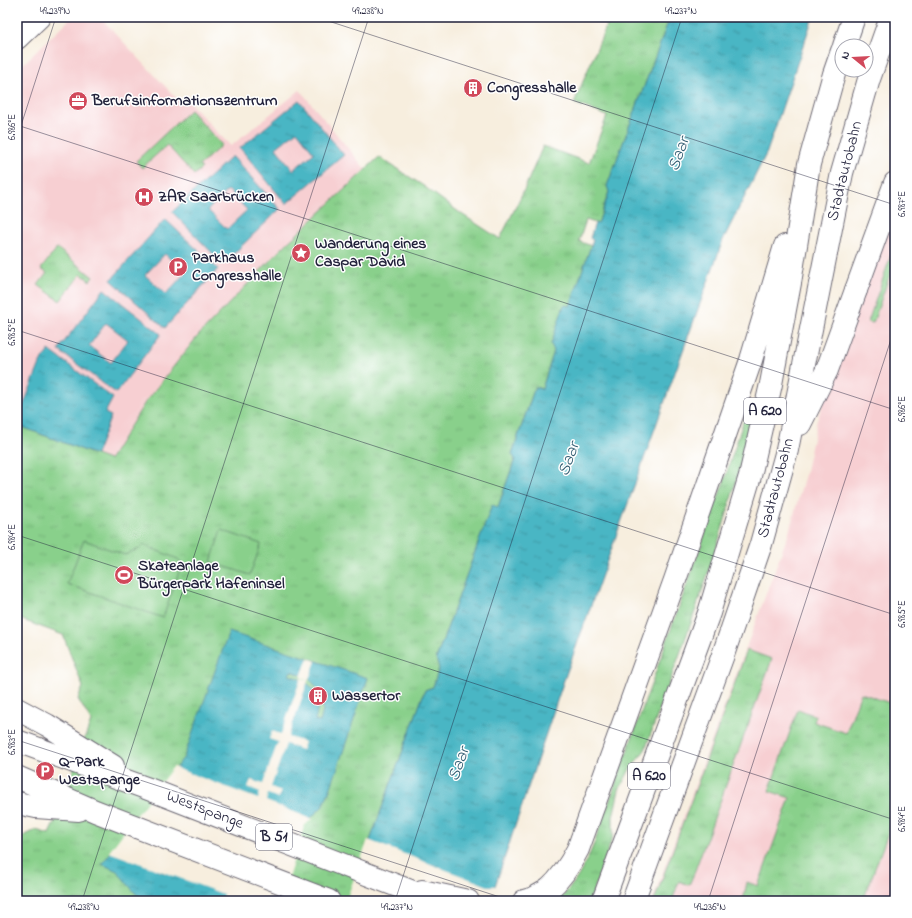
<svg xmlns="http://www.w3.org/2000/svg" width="912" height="918" viewBox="0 0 912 918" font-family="'Indie Flower',sans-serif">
	<defs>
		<pattern id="grass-tufts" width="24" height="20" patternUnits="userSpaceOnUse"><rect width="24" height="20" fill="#89d08b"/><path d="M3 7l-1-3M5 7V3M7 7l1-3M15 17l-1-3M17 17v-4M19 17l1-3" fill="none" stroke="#76b279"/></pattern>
		<pattern id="water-ripples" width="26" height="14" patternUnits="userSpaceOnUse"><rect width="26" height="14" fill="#49b6c4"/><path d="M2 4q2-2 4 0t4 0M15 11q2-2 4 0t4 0" fill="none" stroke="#3c94a0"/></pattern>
	</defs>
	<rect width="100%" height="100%" fill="#fff"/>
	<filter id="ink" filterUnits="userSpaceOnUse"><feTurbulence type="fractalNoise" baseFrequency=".025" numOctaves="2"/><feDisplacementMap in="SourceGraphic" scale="8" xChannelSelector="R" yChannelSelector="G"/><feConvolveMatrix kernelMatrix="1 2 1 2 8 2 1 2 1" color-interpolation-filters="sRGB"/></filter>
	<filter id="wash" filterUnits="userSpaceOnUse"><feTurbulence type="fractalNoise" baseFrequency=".012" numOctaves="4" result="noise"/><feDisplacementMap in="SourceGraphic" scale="16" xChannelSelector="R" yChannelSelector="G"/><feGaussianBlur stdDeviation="0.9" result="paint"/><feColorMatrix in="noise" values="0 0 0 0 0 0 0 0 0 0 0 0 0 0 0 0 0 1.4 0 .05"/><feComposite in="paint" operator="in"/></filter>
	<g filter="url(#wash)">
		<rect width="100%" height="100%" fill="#f7eede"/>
		<path fill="#f7cfd2" d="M 72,17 L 100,17 L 179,101 L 189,102 L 216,131 L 231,146 L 300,90 L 366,170 L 280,250 L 197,337 L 146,401 L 109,460 L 17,425 L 17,70 Z
			M 895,202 L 895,901 L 652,901 L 789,532 L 806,471 L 817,420 Z"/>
		<path fill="url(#grass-tufts)" stroke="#567963" d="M 610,17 L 670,17 L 607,186 L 609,191 L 598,224 L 586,220 L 579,241 L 591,246 L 570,307 L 564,305 L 554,351 L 542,389 L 535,387 L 512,454 L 515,459 L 498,507 L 492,506 L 436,659 L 439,668 L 433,687 L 425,690 L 348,901 L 17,901 L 17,839 L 36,830 L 49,834 L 55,821 L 91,721 L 78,699 L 83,687 L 63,635 L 17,618 L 17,425 L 109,460 L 146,401 L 197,337 L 280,250 L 379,157 L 422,185 L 463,215 L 500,239 L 524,190 L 543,146 L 589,163 L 607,116 L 574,103 Z
			M 190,110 L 222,145 L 199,166 L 202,168 L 194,175 L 167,145 L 142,168 L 136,161 Z
			M 57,248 L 93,277 L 90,281 L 81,274 L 60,301 L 38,285 L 47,273 L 41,269 Z
			M 892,252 L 895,254 L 895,260 L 873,323 L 868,322 Z
			M 748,407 L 753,408 C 730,526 685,638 645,750 L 630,769 L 619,790 L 613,817 L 613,836 L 590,901 L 556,901 C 575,887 585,865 594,844 L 724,481 Z
			M 747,650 L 772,659 L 693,876 L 689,885 L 679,881 L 672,901 L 654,901 Z
			M 895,689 L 895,814 L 863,901 L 743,901 L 747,882 L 758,886 L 790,798 L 769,791 L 798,709 L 816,716 L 814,722 L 846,733 L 861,693 L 890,703 Z"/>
		<path fill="#89d08b" stroke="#567963" d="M 221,530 L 261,544 L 250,575 L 211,562 Z
			M 84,540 L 125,555 L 141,548 L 143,545 L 178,559 L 181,562 L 181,566 L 163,618 L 67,584 Z"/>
		<path fill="url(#water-ripples)" stroke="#366c80" fill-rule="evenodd" d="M 670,17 L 813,17 L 767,152 L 723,240 L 563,683 L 490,901 L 348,901 L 425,690 L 433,687 L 439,668 L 436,659 L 492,505 L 498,507 L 515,459 L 512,454 L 535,387 L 542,389 L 554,351 L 551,344 L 564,305 L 570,306 L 593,240 L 590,238 L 595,223 L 598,224 L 609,192 L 607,186 Z
			M 299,100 L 344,155 L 286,204 L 240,148 ZM 297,131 L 314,153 L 293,170 L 276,148 Z
			M 232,156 L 280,209 L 223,264 L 172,212 ZM 228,190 L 247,210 L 227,229 L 208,210 Z
			M 165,219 L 218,269 L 165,328 L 111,280 ZM 165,254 L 185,273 L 166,294 L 145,275 Z
			M 104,289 L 161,334 L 116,393 L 58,350 ZM 106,323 L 128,340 L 111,363 L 89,346 Z
			M 49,350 L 113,398 L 105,413 L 111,416 L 96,455 L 17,425 L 17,421 L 41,361 Z
			M 229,632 L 368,678 L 330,790 L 322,807 L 303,825 L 279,901 L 146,901 L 135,893 L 117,871 L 102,864 L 184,757 ZM 291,671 L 309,678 L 318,689 L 322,700 L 323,711 L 320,722 L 315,721 C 319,707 319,693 307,683 C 302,679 295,677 289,675 Z"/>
		<path fill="#f7eede" d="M 308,658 L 316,661 L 308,681 L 301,677 Z
			M 301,678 L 308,681 L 288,737 L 305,742 L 302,750 L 286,744 L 271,787 L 281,791 L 278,798 L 268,794 L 266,801 L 312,819 L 304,826 L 281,901 L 241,901 L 232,897 L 230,901 L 222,901 L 223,894 L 109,852 L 173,767 L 258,799 L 260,792 L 248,787 L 251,780 L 263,784 L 278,742 L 269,739 L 272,731 L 281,734 Z
			M 368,840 L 488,886 L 497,886 L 492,901 L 346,901 Z"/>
	</g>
	<g filter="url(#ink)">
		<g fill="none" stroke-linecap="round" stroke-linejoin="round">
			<defs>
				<path id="minor" d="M 17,38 L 39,17"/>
				<path id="major" d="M 856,290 L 895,183
					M 17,709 L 47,725 L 113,766
					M 17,741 L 146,788 L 436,901
					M 17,777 L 95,811 L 329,901
					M 17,803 L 36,807 L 79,810
					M 422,891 L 468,901
					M 524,901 L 534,898 L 548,890"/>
				<path id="highway" d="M 844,46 L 854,17
					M 800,424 L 827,370 L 856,290
					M 548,890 C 562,878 570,865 578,849 L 675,580 L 751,360 L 785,246
					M 603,901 L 709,613 L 750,476 L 771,384 L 790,283 L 809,164 L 834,74 L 842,51
					M 633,901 L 723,655 L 761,544 L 787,450 L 842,173 L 869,79 L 891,17"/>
			</defs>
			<use href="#minor" stroke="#6d6974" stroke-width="24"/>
			<use href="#major" stroke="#6d6974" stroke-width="24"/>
			<use href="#highway" stroke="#6d6974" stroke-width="24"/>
			<use href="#minor" stroke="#fff" stroke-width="22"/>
			<use href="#major" stroke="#fff" stroke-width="22"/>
			<use href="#highway" stroke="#fff" stroke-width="22"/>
		</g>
	</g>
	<path fill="none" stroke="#22223b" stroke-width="1" stroke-opacity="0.45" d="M 316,17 L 895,205M 17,125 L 895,410M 17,138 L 56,17M 17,330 L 895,615M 17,535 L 895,820M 17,740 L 512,901M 82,901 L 369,17M 395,901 L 682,17M 708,901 L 895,327"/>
	<defs>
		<symbol id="building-disc" viewBox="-11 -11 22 22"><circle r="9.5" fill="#d1495b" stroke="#fff"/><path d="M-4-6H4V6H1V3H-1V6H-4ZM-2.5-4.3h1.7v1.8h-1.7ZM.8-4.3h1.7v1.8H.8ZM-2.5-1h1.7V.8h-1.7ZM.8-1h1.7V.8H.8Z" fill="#fff"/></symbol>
		<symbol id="office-disc" viewBox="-11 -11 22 22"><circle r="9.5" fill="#d1495b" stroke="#fff"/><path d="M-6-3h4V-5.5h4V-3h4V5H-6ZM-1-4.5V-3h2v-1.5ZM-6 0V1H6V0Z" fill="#fff"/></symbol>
		<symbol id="hospital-disc" viewBox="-11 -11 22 22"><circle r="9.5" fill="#d1495b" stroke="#fff"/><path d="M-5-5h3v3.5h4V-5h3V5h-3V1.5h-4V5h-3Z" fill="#fff"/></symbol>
		<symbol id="sight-disc" viewBox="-11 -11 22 22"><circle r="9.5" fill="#d1495b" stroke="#fff"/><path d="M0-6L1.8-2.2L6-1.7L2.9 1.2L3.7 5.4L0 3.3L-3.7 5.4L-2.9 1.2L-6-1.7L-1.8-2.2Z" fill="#fff"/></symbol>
		<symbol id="parking-disc" viewBox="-11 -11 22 22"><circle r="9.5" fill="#d1495b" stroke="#fff"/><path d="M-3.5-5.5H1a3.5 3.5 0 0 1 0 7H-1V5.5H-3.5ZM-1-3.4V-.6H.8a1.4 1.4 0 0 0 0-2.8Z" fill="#fff"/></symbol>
		<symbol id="stadium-disc" viewBox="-11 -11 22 22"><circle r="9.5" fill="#d1495b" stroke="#fff"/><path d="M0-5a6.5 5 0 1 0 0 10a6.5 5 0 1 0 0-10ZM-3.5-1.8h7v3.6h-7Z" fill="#fff"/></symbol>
	</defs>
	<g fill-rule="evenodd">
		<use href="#building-disc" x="462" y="77" width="22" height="22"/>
		<use href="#office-disc" x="67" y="90" width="22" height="22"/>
		<use href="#hospital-disc" x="133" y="186" width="22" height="22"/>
		<use href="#sight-disc" x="290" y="242" width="22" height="22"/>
		<use href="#parking-disc" x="167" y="256" width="22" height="22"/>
		<use href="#stadium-disc" x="113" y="564" width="22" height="22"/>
		<use href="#building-disc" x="307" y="685" width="22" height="22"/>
		<use href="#parking-disc" x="34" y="760" width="22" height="22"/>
	</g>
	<g text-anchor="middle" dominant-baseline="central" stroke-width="3" stroke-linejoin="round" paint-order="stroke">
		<g fill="#fff" stroke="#646476" stroke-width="1">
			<rect x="744" y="398" width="42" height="26" rx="3"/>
			<rect x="628" y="763" width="42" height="26" rx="3"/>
			<rect x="256" y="824" width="36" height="26" rx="3"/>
		</g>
		<g font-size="15" font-weight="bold" fill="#22223b">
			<text x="765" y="411">A 620</text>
			<text x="649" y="776">A 620</text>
			<text x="274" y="837">B 51</text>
		</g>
		<g font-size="16" font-weight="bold" fill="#22223b" stroke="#fff" text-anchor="start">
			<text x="487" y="88">Congresshalle</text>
			<text x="92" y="101">Berufsinformationszentrum</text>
			<text x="158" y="197">ZAR Saarbrücken</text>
			<text x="315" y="244">Wanderung eines<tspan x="315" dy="18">Caspar David</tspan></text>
			<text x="192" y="258">Parkhaus<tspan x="192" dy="18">Congresshalle</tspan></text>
			<text x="138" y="566">Skateanlage<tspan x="138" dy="18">Bürgerpark Hafeninsel</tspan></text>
			<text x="332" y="696">Wassertor</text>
			<text x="59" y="762">Q-Park<tspan x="59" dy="18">Westspange</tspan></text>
		</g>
		<g font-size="16" fill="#22223b" stroke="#fff">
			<text transform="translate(845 171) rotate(-76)">Stadtautobahn</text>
			<text transform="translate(776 488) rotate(-75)">Stadtautobahn</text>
			<text transform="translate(205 810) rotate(21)">Westspange</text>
		</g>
		<g font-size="17" font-style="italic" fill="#325d72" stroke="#fff">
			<text transform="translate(679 154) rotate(-70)">Saar</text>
			<text transform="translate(569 459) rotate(-70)">Saar</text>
			<text transform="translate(459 764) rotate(-70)">Saar</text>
		</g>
	</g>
	<rect width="912" height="918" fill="none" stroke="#fff" stroke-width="44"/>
	<g transform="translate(854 58) rotate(288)"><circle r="19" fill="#ffffff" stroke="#a7a7b1"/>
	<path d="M0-3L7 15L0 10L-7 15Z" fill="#d1495b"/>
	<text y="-6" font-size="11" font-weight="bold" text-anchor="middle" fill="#22223b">N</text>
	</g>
	<rect x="22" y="22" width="868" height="874" fill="none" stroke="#22223b" stroke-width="1.5"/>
	<g font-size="10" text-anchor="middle" fill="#22223b">
		<text x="55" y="14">49.239°N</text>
		<text x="368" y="14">49.238°N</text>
		<text x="681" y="14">49.237°N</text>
		<text transform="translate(11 127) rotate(-90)" y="4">6.986°E</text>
		<text transform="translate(901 204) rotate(-90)" y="4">6.987°E</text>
		<text transform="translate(11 332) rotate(-90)" y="4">6.985°E</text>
		<text transform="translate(901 409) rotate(-90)" y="4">6.986°E</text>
		<text transform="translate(11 537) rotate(-90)" y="4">6.984°E</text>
		<text transform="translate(901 614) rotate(-90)" y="4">6.985°E</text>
		<text transform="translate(11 742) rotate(-90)" y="4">6.983°E</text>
		<text transform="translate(901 819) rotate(-90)" y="4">6.984°E</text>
		<text x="84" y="910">49.238°N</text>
		<text x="397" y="910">49.237°N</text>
		<text x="710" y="910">49.236°N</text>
	</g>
</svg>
